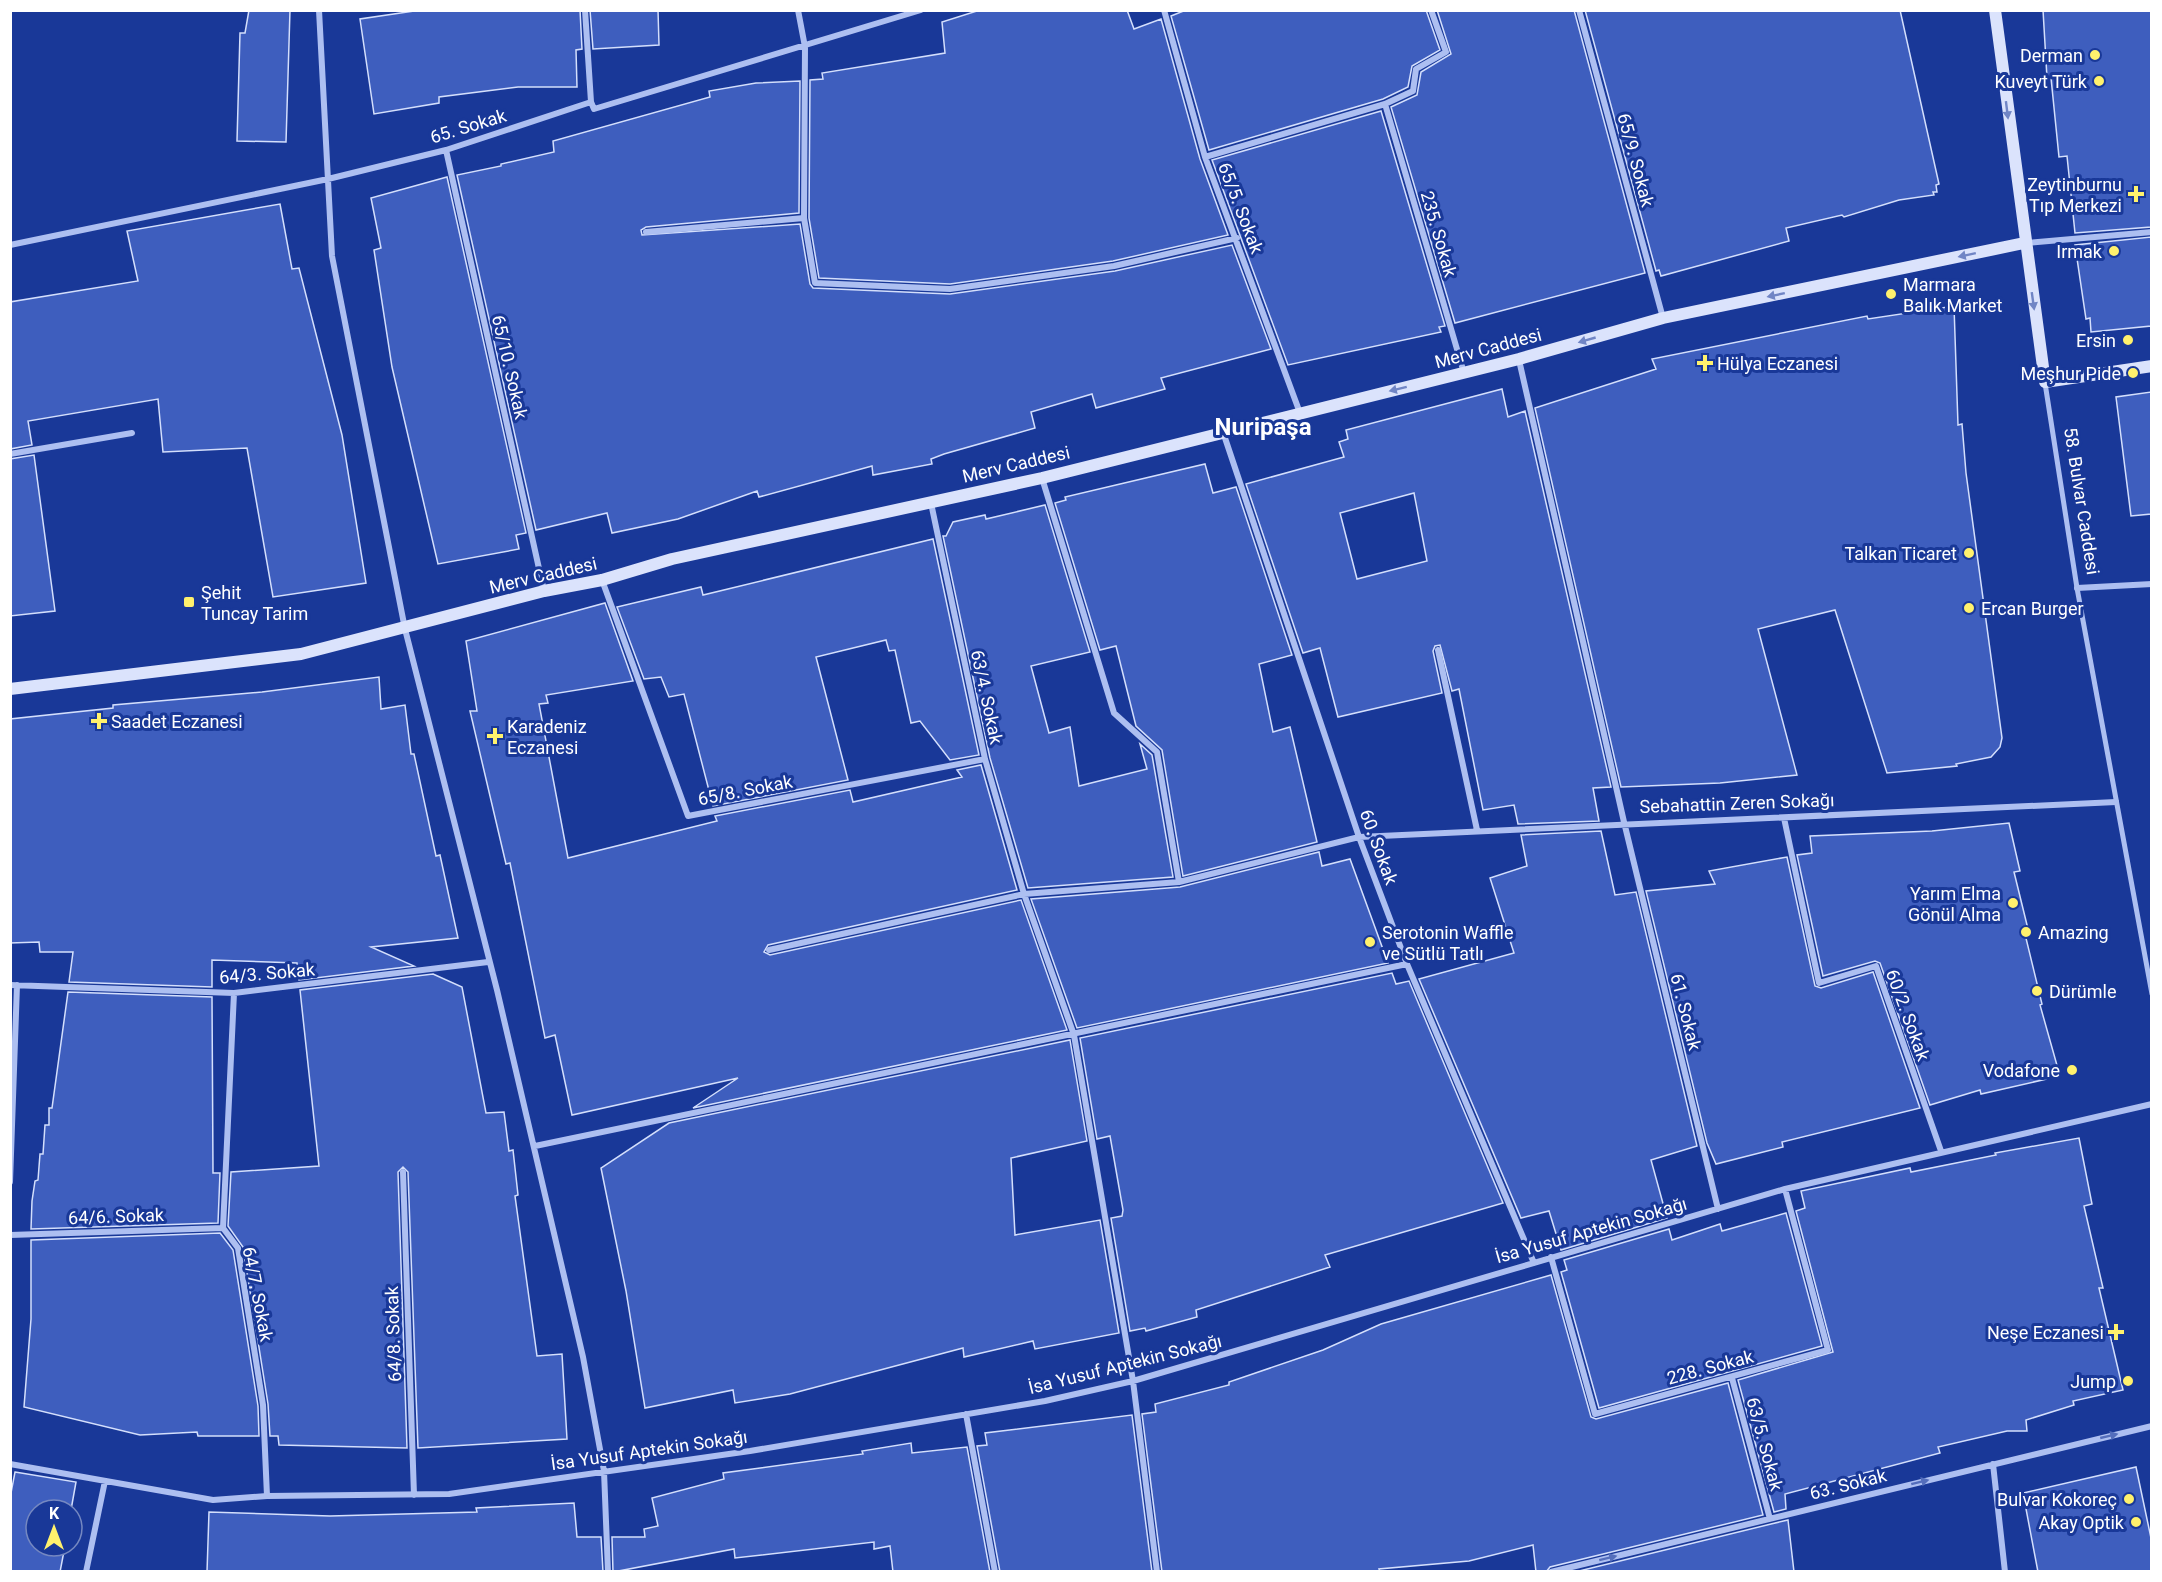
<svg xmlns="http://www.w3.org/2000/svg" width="2162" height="1582" viewBox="0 0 2162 1582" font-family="Roboto,sans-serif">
	<rect width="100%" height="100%" fill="#193898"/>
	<path fill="#3e5ebe" stroke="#d4dffc" stroke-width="1.5" fill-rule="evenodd" d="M 249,10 L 290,10 L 286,142 L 237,141 L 240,33 L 245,33 Z
		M 421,10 L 580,10 L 582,49 L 576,50 L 577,87 L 518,87 L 439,97 L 439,103 L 374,114 L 360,19 Z
		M 590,10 L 658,10 L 659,45 L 593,49 Z
		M 980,10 L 1127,10 L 1134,29 L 1161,19 L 1200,159 L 1228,235 L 1113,261 L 950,284 L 819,278 L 809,218 L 810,80 L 823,79 L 822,73 L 945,53 L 942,22 Z
		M 1186,10 L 1426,10 L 1440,50 L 1412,66 L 1408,87 L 1383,99 L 1209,150 L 1171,16 Z
		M 1437,10 L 1574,10 L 1645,273 L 1455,323 L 1391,107 L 1417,95 L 1421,72 L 1451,54 Z
		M 1585,10 L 1900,10 L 1939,184 L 1936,185 L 1937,192 L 1933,192 L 1934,195 L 1899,200 L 1844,217 L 1842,215 L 1786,228 L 1789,241 L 1661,276 L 1659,270 L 1656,271 Z
		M 2043,10 L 2151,10 L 2151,227 L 2075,233 L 2067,156 L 2059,157 L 2051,78 L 2047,78 Z
		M 800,81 L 799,213 L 646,227 L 641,230 L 642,235 L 800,224 L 810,284 L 813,288 L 950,294 L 1115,271 L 1232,245 L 1271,349 L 1161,378 L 1165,389 L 1096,408 L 1092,394 L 1031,412 L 1035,428 L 944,454 L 931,459 L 932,464 L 873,475 L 872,466 L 759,497 L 757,491 L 678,519 L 612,533 L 607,513 L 536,530 L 457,175 L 501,166 L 501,164 L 554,152 L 553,141 L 710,97 L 709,91 L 756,83 Z
		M 1381,111 L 1445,326 L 1439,327 L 1441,332 L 1288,365 L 1212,160 Z
		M 447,177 L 526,533 L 516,535 L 519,549 L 438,564 L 392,367 L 374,250 L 381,248 L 371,198 Z
		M 280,204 L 292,269 L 299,268 L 342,435 L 366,583 L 273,597 L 247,448 L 163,452 L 158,399 L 28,421 L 32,445 L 10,449 L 10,302 L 138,281 L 127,231 Z
		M 2151,237 L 2151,326 L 2091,332 L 2090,318 L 2086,319 L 2075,245 Z
		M 1954,306 L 1958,425 L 1962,424 L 1966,473 L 2002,738 L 2000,747 L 1991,757 L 1956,764 L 1957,766 L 1887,773 L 1835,610 L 1758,629 L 1797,775 L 1720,783 L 1621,787 L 1535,408 L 1656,369 L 1652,359 L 1867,316 L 1868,319 Z
		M 1502,389 L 1508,417 L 1525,411 L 1611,787 L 1593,788 L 1599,821 L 1518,824 L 1514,805 L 1483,810 L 1459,689 L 1452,691 L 1440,645 L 1435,646 L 1433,651 L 1442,693 L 1338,717 L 1320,648 L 1303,653 L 1246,484 L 1344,457 L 1339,442 L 1348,439 L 1346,430 ZM 1414,493 L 1427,561 L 1357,579 L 1340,513 Z
		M 2151,392 L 2151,514 L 2131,516 L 2116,397 Z
		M 34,455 L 55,611 L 10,616 L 10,459 Z
		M 1205,464 L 1213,493 L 1236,487 L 1292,655 L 1259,664 L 1273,732 L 1290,727 L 1317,842 L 1183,876 L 1162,750 L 1136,726 L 1116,646 L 1100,650 L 1055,503 L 1066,500 L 1065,497 Z
		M 1045,505 L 1090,652 L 1031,666 L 1049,733 L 1070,727 L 1079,786 L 1147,769 L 1140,744 L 1152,755 L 1173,877 L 1028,888 L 990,758 L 943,536 L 946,536 L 953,522 L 985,515 L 986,519 Z
		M 933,539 L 979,755 L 950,760 L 920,721 L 911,723 L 895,650 L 889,651 L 886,640 L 816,657 L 848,780 L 713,806 L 684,694 L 669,697 L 661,677 L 644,679 L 617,607 L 701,587 L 703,595 Z
		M 605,603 L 633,681 L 546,695 L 548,703 L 539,704 L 568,858 L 717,821 L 715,816 L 850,790 L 853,802 L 962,777 L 957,770 L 981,765 L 1017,890 L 768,945 L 764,952 L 770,955 L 1021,900 L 1067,1030 L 693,1108 L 738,1078 L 572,1115 L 555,1035 L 545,1038 L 510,863 L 506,864 L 470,711 L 477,711 L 466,641 Z
		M 379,677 L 381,709 L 405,705 L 411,754 L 414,754 L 436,856 L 440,855 L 458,938 L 371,947 L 414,966 L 299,980 L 297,963 L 212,960 L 212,987 L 69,982 L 73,952 L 40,952 L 39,942 L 10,943 L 10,719 L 113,708 L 113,705 L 262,692 Z
		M 2009,823 L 2020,871 L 2014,872 L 2028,929 L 2024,930 L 2042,1004 L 2040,1005 L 2060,1076 L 1981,1094 L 1980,1090 L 1930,1105 L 1880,963 L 1875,961 L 1823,976 L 1797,855 L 1812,853 L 1810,836 L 1932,831 Z
		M 1601,831 L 1615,895 L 1636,892 L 1697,1146 L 1651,1160 L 1667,1218 L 1561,1250 L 1549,1211 L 1521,1218 L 1419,979 L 1514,953 L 1490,878 L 1527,866 L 1521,835 Z
		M 1319,852 L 1322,866 L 1350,859 L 1388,963 L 1077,1028 L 1031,899 L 1180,887 Z
		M 1787,857 L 1815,986 L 1821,988 L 1873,972 L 1920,1108 L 1782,1142 L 1783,1147 L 1716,1164 L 1707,1143 L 1646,891 L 1715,884 L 1709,871 Z
		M 1392,973 L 1396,984 L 1409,981 L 1503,1203 L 1325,1255 L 1330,1267 L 1196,1310 L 1197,1317 L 1146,1331 L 1145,1328 L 1130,1331 L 1111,1218 L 1122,1216 L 1123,1210 L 1110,1136 L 1097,1139 L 1080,1038 Z
		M 433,974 L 462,987 L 486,1113 L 504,1112 L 509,1151 L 513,1150 L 518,1195 L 515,1196 L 537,1356 L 562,1354 L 567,1439 L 418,1448 L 408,1172 L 403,1167 L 398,1172 L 407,1448 L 279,1445 L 278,1436 L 270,1436 L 268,1404 L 243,1247 L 228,1226 L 231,1172 L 319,1166 L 300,990 Z
		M 68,992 L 212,997 L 213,1173 L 220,1173 L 218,1223 L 31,1229 L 32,1201 L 35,1181 L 38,1180 L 40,1154 L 43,1154 L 45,1125 L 49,1125 L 49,1108 L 52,1108 Z
		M 1070,1040 L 1087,1141 L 1011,1158 L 1015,1235 L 1100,1220 L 1119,1333 L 1035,1349 L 1033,1341 L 964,1357 L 963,1348 L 790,1394 L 735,1403 L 733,1390 L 645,1408 L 626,1291 L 601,1168 L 669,1123 Z
		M 2079,1138 L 2092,1204 L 2084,1206 L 2103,1288 L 2099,1288 L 2123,1390 L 2073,1401 L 2074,1405 L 2026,1420 L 2027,1431 L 2007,1431 L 1938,1447 L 1940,1453 L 1785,1494 L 1786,1509 L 1774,1512 L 1738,1380 L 1833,1352 L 1796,1211 L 1805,1208 L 1801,1191 L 1910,1168 L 1911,1172 L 1996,1155 L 1995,1153 Z
		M 1786,1213 L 1822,1346 L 1599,1408 L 1561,1272 L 1567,1270 L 1564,1260 L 1669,1229 L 1672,1240 L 1720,1224 L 1722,1231 Z
		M 220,1233 L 233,1250 L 258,1406 L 259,1436 L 198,1436 L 197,1432 L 140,1435 L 24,1407 L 31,1319 L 31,1240 Z
		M 1551,1275 L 1591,1417 L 1596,1419 L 1728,1383 L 1763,1515 L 1550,1567 L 1546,1572 L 1536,1572 L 1533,1545 L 1469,1561 L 1379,1569 L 1380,1572 L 1162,1572 L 1142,1414 L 1156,1412 L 1155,1404 L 1229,1385 L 1229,1382 L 1323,1350 L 1381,1324 Z
		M 1132,1415 L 1152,1572 L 1000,1572 L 977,1446 L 987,1445 L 985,1433 Z
		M 911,1443 L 912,1453 L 967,1447 L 990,1572 L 893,1572 L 890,1546 L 874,1549 L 874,1542 L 735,1558 L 734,1549 L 613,1572 L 612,1537 L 645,1537 L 644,1529 L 658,1526 L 652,1498 L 724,1479 L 723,1473 L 863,1454 L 862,1451 Z
		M 2136,1467 L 2151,1538 L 2151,1572 L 2038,1572 L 2023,1493 Z
		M 15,1472 L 76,1482 L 71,1510 L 36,1510 L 36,1546 L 65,1546 L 60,1572 L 10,1572 L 10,1498 Z
		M 574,1503 L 577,1537 L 601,1537 L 603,1572 L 207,1572 L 209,1512 L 330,1516 L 477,1512 L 476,1508 Z
		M 1788,1520 L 1794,1572 L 1575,1572 L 1771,1524 Z"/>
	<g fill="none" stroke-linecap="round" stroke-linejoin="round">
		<path stroke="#adbff1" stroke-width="5" d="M 2045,383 L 2077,588 L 2152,994"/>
		<path stroke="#adbff1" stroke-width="6" d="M 319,10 L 332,256 L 405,629 L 497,990 L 583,1357 L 604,1471 L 608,1572
			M 585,10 L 591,102
			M 798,10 L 805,47 L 804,218 L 815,283 L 950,289 L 1114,266 L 1237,238
			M 1164,10 L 1205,157 L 1300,413
			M 1579,10 L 1663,318
			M 1385,104 L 1464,373
			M 446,150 L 544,591
			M 1205,157 L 1385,104 L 1413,91 L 1416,69 L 1446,52 L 1431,10
			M 646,232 L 804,218
			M 2025,243 L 2152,232
			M 10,245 L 328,179 L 446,150 L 591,102 L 594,109 L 921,10
			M 1519,360 L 1624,822 L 1718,1209
			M 1223,432 L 1359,837 L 1407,964 L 1534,1263
			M 10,454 L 132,433
			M 1042,478 L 1114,713 L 1157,752 L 1179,882
			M 931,503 L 985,759 L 1024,894 L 1074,1035 L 1133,1381 L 1157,1572
			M 602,580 L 688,816 L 985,759
			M 2077,588 L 2152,584
			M 1438,650 L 1477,830
			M 1784,818 L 1819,983 L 1876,966 L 1941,1151
			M 769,950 L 1024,894 L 1179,882 L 1359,837 L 2116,802
			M 10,985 L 234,993 L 488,962
			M 234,993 L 223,1228 L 238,1248 L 263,1405 L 267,1496
			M 535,1146 L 1407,964
			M 403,1172 L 414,1495
			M 10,1182 L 17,985
			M 10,1235 L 223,1228
			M 1551,1257 L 1595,1414 L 1828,1350 L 1785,1189
			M 1732,1378 L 1770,1519
			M 966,1414 L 995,1572
			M 10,1464 L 213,1500 L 267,1496 L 449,1494 L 750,1451 L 1045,1401 L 1133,1381 L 1785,1189 L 2152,1104
			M 1993,1464 L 2005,1572
			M 86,1572 L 105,1481
			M 1551,1572 L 2152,1426"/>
		<path stroke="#dbe3fc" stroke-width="12" d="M 1995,10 L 2045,382 L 2152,366
			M 10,689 L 301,654 L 544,591 L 602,580 L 672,559 L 1042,478 L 1519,359 L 1663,318 L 2024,243"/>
	</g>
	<defs><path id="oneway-solid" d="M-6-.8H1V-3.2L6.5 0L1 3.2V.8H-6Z" transform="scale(1.5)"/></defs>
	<g fill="#7085c5">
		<use href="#oneway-solid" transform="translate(2007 110) rotate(83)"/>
		<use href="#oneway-solid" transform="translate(1967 255) rotate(168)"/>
		<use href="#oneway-solid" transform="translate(1776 295) rotate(168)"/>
		<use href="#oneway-solid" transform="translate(2033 301) rotate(82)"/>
		<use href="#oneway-solid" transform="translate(1587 340) rotate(164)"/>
		<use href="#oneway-solid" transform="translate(1398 389) rotate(166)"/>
	</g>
	<g fill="#546ebc">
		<use href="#oneway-solid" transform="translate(2109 1436) rotate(-13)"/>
		<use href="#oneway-solid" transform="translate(1920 1482) rotate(-14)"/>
		<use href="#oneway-solid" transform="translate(1608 1558) rotate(-14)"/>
	</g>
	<g fill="#fff16d" stroke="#193898" stroke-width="2">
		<circle cx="2095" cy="55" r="6"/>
		<circle cx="2099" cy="81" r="6"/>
		<path d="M2133 185h6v6h6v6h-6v6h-6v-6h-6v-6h6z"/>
		<circle cx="2114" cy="251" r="6"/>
		<circle cx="1891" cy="294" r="6"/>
		<circle cx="2128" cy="340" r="6"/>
		<path d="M1702 354h6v6h6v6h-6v6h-6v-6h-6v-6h6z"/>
		<circle cx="2133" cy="373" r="6"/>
		<circle cx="1969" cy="553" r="6"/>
		<rect x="183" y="596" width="12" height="12" rx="3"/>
		<circle cx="1969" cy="608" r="6"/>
		<path d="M96 712h6v6h6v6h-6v6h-6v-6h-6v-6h6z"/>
		<path d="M492 727h6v6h6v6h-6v6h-6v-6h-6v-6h6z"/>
		<circle cx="2013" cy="903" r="6"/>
		<circle cx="2026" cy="932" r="6"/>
		<circle cx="1370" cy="942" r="6"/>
		<circle cx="2037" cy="991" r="6"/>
		<circle cx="2072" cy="1070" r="6"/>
		<path d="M2113 1323h6v6h6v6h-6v6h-6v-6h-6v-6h6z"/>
		<circle cx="2128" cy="1381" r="6"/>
		<circle cx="2129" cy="1499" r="6"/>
		<circle cx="2136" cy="1522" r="6"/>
	</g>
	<g text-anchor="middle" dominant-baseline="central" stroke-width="6" stroke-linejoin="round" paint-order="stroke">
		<g font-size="18" fill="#fff" stroke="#193898" text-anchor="end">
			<text x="2083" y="55">Derman</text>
			<text x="2087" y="81">Kuveyt Türk</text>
			<text x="2122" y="184">Zeytinburnu<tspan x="2122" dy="21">Tıp Merkezi</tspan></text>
			<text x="2102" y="251">Irmak</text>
			<text x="1903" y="284" text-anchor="start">Marmara<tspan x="1903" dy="21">Balık Market</tspan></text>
			<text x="2116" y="340">Ersin</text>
			<text x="1717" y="363" text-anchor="start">Hülya Eczanesi</text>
			<text x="2121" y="373">Meşhur Pide</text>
			<text x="1957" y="553">Talkan Ticaret</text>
			<text x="201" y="592" text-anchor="start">Şehit<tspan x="201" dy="21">Tuncay Tarim</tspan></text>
			<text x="1981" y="608" text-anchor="start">Ercan Burger</text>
			<text x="111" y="721" text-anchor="start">Saadet Eczanesi</text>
			<text x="507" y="726" text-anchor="start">Karadeniz<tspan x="507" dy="21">Eczanesi</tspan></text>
			<text x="2001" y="893">Yarım Elma<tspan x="2001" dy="21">Gönül Alma</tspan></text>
			<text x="1382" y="932" text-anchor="start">Serotonin Waffle<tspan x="1382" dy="21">ve Sütlü Tatlı</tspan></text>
			<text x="2038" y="932" text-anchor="start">Amazing</text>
			<text x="2049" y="991" text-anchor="start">Dürümle</text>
			<text x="2060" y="1070">Vodafone</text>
			<text x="2104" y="1332">Neşe Eczanesi</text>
			<text x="2116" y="1381">Jump</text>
			<text x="2117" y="1499">Bulvar Kokoreç</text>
			<text x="2124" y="1522">Akay Optik</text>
		</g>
		<g font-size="18" fill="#fff" stroke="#193898">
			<text transform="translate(468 126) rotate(-17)">65. Sokak</text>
			<text transform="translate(1636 160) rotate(75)">65/9. Sokak</text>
			<text transform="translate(1241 208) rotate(69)">65/5. Sokak</text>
			<text transform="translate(1439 234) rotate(74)">235. Sokak</text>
			<text transform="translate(1488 348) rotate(-15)">Merv Caddesi</text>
			<text transform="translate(510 367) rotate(77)">65/10. Sokak</text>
			<text transform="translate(1016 464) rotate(-13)">Merv Caddesi</text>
			<text transform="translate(2082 501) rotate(81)">58. Bulvar Caddesi</text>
			<text transform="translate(543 575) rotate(-13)">Merv Caddesi</text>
			<text transform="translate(987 697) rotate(78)">63/4. Sokak</text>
			<text transform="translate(745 790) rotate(-11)">65/8. Sokak</text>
			<text transform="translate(1737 803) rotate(-2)">Sebahattin Zeren Sokağı</text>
			<text transform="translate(1379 847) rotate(70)">60. Sokak</text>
			<text transform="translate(267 973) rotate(-5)">64/3. Sokak</text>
			<text transform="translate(1686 1012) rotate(76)">61. Sokak</text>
			<text transform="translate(1908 1015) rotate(70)">60/2. Sokak</text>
			<text transform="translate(116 1216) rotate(-2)">64/6. Sokak</text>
			<text transform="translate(1591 1230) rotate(-16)">İsa Yusuf Aptekin Sokağı</text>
			<text transform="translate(258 1294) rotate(79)">64/7. Sokak</text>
			<text transform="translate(393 1334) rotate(-92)">64/8. Sokak</text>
			<text transform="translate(1125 1364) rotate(-14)">İsa Yusuf Aptekin Sokağı</text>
			<text transform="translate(1710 1367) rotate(-15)">228. Sokak</text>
			<text transform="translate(1765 1444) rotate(75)">63/5. Sokak</text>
			<text transform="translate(649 1450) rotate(-8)">İsa Yusuf Aptekin Sokağı</text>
			<text transform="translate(1848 1484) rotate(-14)">63. Sokak</text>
		</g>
		<g font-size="24" font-weight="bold" fill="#fff" stroke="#193898">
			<text x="1263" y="427">Nuripaşa</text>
		</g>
	</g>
	<rect width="2162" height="1582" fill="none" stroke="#ffffff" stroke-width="24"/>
	<g transform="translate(54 1528)"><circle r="28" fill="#193898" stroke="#7588c1" stroke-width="1.5"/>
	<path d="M0-4.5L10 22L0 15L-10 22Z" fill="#fff16d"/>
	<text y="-9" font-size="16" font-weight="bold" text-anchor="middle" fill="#ffffff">K</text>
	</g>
</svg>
